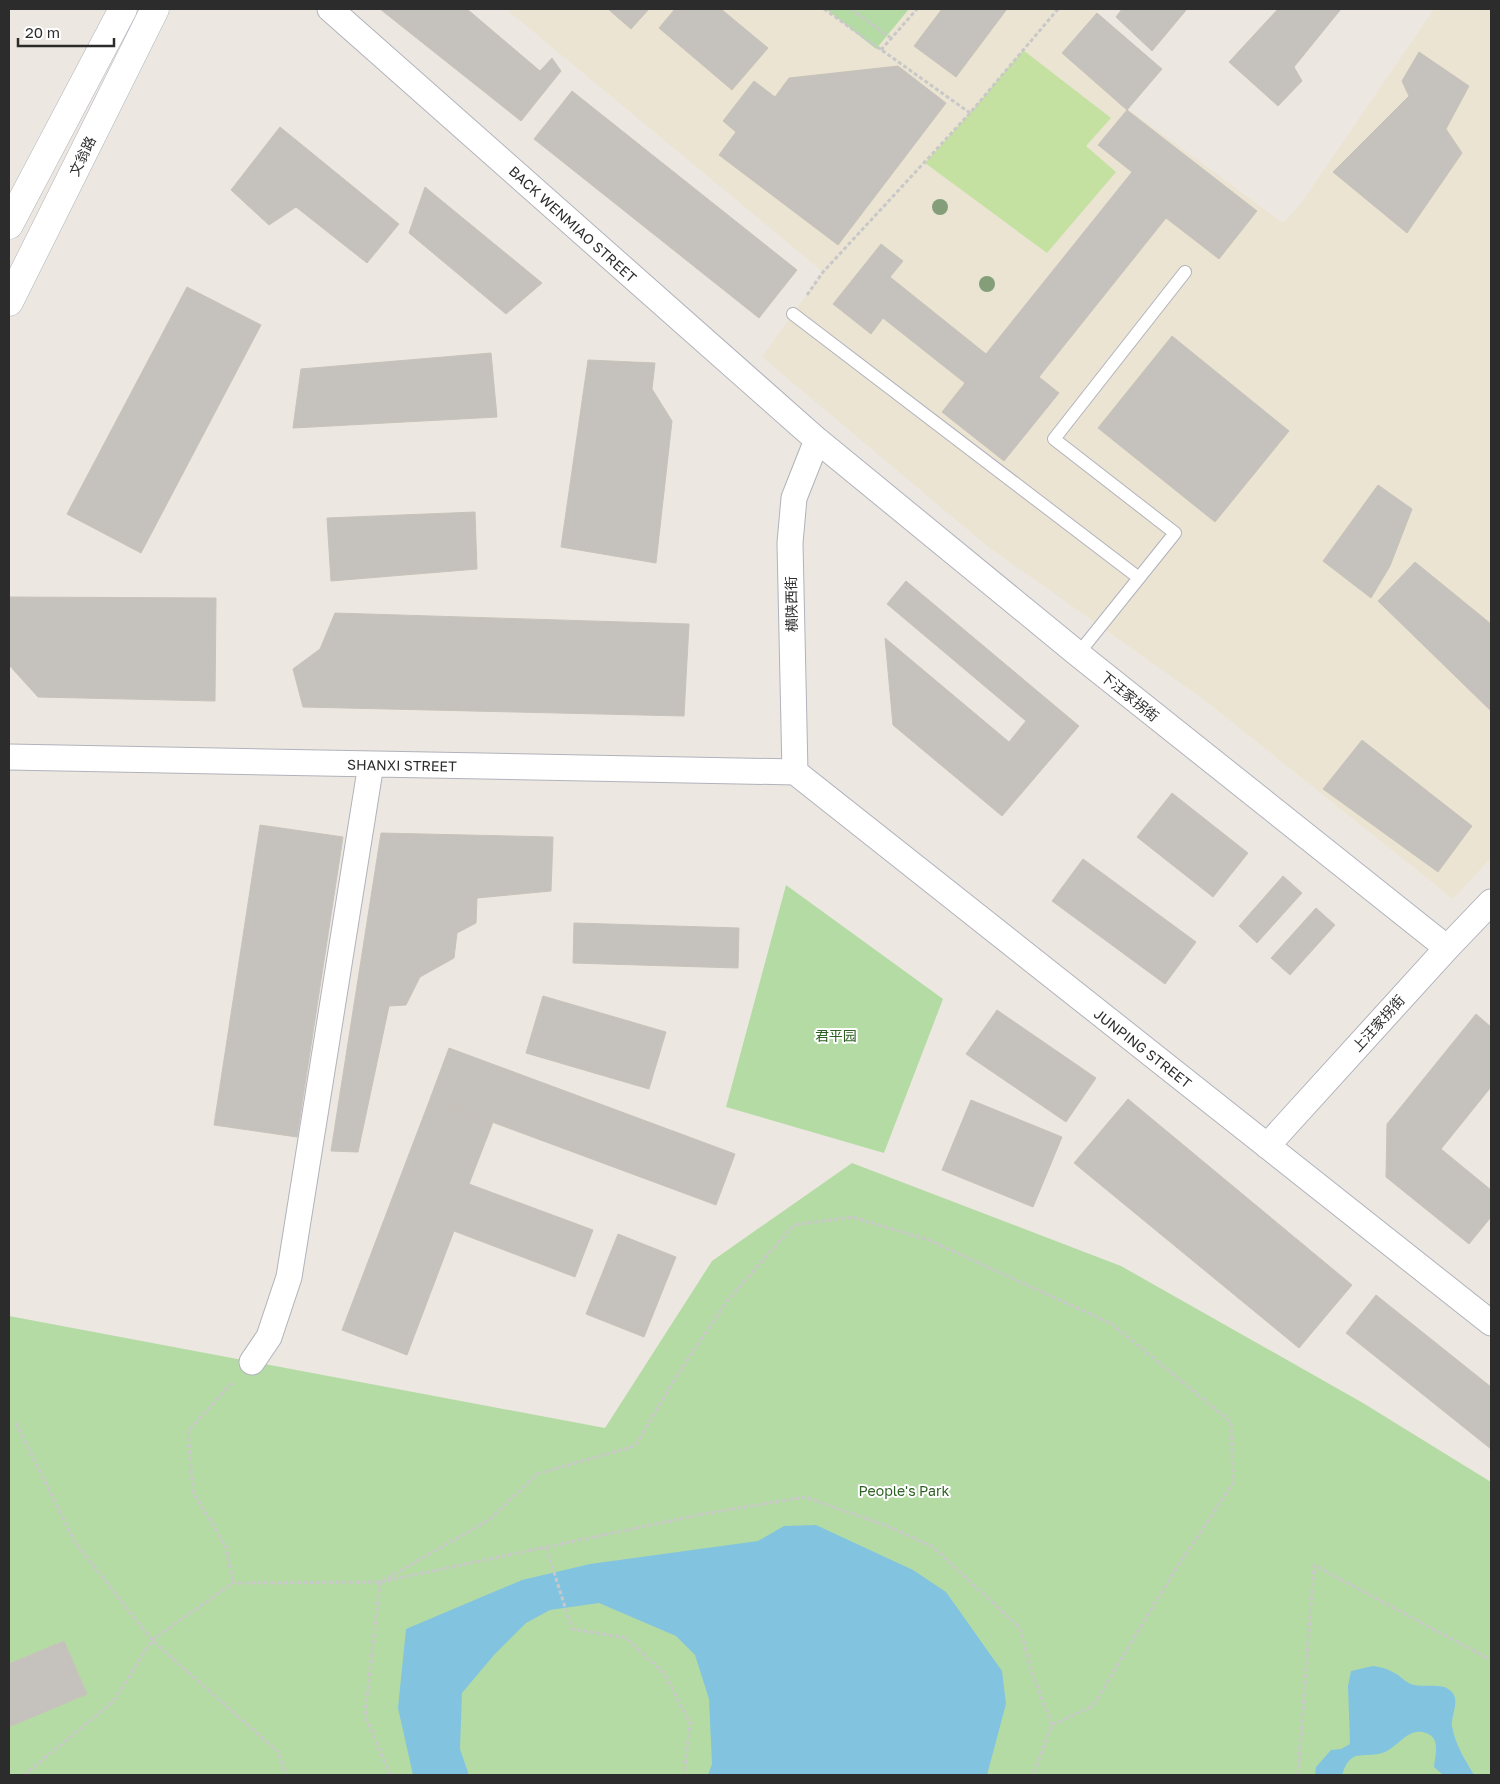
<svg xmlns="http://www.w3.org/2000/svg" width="1500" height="1784" viewBox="0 0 1500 1784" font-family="'Golos Text','Noto Sans SC',sans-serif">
	<rect width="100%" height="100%" fill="#ece8e1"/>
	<path fill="#ebe4d3" d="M 506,9 L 1101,9 L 1097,13 L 1162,69 L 1127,108 L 1283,223 L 1299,206 L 1434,9 L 1491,9 L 1491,858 L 1453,899 L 1203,699 L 987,546 L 762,357 L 823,272 Z"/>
	<path fill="#b5dba5" d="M 826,9 L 909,9 L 876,49 Z
		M 786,885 L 943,999 L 884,1153 L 726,1107 Z
		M 852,1163 L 1121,1266 L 1363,1403 L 1491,1482 L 1491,1775 L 9,1775 L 9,1316 L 605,1428 L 712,1261 Z"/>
	<path fill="#c4e1a2" d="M 1023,50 L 1111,118 L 1086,146 L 1116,172 L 1047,253 L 925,163 L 970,113 Z"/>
	<path fill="#82c4e0" d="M 816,1525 L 913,1570 L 946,1592 L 1002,1671 L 1006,1704 L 987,1775 L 708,1775 L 712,1764 L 709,1699 L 695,1655 L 676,1636 L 599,1603 L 550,1610 L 526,1623 L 494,1655 L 462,1693 L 460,1749 L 469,1775 L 413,1775 L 398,1708 L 406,1629 L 522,1580 L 590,1564 L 758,1541 L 784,1526 Z
		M 1373,1666 C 1383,1667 1390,1670 1398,1675 C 1402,1678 1406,1682 1411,1684 C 1423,1689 1442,1681 1452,1692 C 1460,1701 1451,1715 1452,1726 C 1455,1744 1465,1760 1474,1775 L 1443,1775 L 1434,1767 C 1435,1755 1441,1738 1426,1733 C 1408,1726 1398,1748 1382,1753 C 1362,1759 1351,1747 1342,1775 L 1315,1775 L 1316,1767 L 1331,1750 L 1341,1749 L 1350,1744 L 1348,1686 L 1351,1671 Z"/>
	<path fill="#c5c1bc" stroke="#c8c3ba" d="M 380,9 L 467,9 L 540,71 L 552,58 L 561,71 L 521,121 Z
		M 608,9 L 649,9 L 631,29 Z
		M 675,9 L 721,9 L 768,48 L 732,90 L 659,28 Z
		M 942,9 L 1007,9 L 956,77 L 914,46 Z
		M 1122,9 L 1187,9 L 1152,51 L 1116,17 Z
		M 1278,9 L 1341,9 L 1294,67 L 1302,81 L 1278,106 L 1229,62 Z
		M 1097,13 L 1162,69 L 1127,110 L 1062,53 Z
		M 1419,52 L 1469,86 L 1446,129 L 1462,153 L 1407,233 L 1333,172 L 1409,96 L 1402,81 Z
		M 898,66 L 946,103 L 838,245 L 719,155 L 736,132 L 723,121 L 754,81 L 775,97 L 789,78 Z
		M 572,91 L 797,270 L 759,318 L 534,139 Z
		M 1127,110 L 1257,211 L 1219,259 L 1166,218 L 1039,377 L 1059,393 L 1004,461 L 942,412 L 965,383 L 883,318 L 871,334 L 833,304 L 881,244 L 903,261 L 890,277 L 986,354 L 1132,172 L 1098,145 Z
		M 280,127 L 399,224 L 367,263 L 296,207 L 269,225 L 231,190 Z
		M 425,187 L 542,283 L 506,314 L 409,233 Z
		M 187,287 L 261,325 L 141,553 L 67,514 Z
		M 1172,336 L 1289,431 L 1215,522 L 1098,428 Z
		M 491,353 L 497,417 L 293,428 L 301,369 Z
		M 588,360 L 655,363 L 652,389 L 672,421 L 656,563 L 561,547 Z
		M 1378,485 L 1412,509 L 1390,566 L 1371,598 L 1323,561 Z
		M 475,512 L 477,569 L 331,581 L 327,518 Z
		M 1415,562 L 1491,624 L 1491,711 L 1378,601 Z
		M 906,581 L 1079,726 L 1002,816 L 893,725 L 885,638 L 1009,742 L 1026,721 L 887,604 Z
		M 9,597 L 216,598 L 215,701 L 38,697 L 9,665 Z
		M 335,613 L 689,624 L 684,716 L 303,707 L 293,669 L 320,649 Z
		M 1362,740 L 1472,826 L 1438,872 L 1323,789 Z
		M 1172,793 L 1248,853 L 1213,897 L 1137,837 Z
		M 260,825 L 343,837 L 297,1137 L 214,1125 Z
		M 381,833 L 553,837 L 551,891 L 477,898 L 476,923 L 457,933 L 454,958 L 420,977 L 406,1005 L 389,1006 L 358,1152 L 331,1151 Z
		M 1083,859 L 1196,942 L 1165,984 L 1052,901 Z
		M 1283,876 L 1302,893 L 1257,943 L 1239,926 Z
		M 1316,908 L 1335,925 L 1290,975 L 1271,958 Z
		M 574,923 L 739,928 L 738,968 L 573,963 Z
		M 543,996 L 666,1032 L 649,1089 L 526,1053 Z
		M 997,1010 L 1096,1078 L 1066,1122 L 966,1054 Z
		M 1476,1014 L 1491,1027 L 1491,1087 L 1441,1149 L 1491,1190 L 1491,1217 L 1469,1244 L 1386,1177 L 1387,1124 Z
		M 449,1048 L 735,1154 L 716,1205 L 430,1099 Z
		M 430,1099 L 493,1122 L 469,1184 L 593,1230 L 575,1277 L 454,1231 L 407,1355 L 342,1330 Z
		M 1128,1099 L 1352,1285 L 1299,1348 L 1074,1163 Z
		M 971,1100 L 1062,1137 L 1033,1207 L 942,1170 Z
		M 618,1234 L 676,1257 L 644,1337 L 586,1314 Z
		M 1376,1295 L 1491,1387 L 1491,1449 L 1346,1333 Z
		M 64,1641 L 87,1694 L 9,1727 L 9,1664 Z"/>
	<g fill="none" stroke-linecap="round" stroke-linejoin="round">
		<defs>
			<path id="service" d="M 793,314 L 1139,578
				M 1078,654 L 1175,533 L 1054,439 L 1185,272"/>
			<path id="minor" d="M 330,9 L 817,440 L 1078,654 L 1447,948
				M 9,757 L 795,772
				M 795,772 L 1491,1323
				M 795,772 L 790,543 L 794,498 L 817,440
				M 1267,1146 L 1447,948 L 1491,902
				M 252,1362 L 269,1337 L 289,1277 L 371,764"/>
			<path id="secondary" d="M 9,225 L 123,9
				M 9,302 L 155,9"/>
		</defs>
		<use href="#service" stroke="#b1b2bb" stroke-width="14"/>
		<use href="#minor" stroke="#b1b2bb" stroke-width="27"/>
		<use href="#secondary" stroke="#b1b2bb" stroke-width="29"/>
		<path stroke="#c8c8c8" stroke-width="3" stroke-dasharray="4 2.5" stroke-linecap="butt" d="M 824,9 L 970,113
			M 851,9 L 891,38
			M 881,50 L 917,9
			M 807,295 L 823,272 L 970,113 L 1058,9
			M 232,1383 L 188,1431 L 193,1492 L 226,1547 L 233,1583
			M 16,1423 L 75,1542 L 152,1640 L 278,1752 L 286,1775
			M 546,1547 L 572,1629 L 626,1638 L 664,1673 L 690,1723 L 684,1775
			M 24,1775 L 114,1701 L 152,1640 L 233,1583 L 380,1582 L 703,1514 L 805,1497 L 887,1526 L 933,1547 L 1020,1628 L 1032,1673 L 1052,1725 L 1033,1775
			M 390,1775 L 365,1715 L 380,1582 L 489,1520 L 537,1474 L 635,1446 L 676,1377 L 727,1301 L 794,1225 L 852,1217 L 929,1240 L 1112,1324 L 1231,1422 L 1233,1483 L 1172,1575 L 1093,1706 L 1052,1725
			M 1298,1775 L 1314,1565 L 1491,1660"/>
		<use href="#service" stroke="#fff" stroke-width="12"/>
		<use href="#minor" stroke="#fff" stroke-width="25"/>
		<use href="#secondary" stroke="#fff" stroke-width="28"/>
	</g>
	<g fill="#849e79">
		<circle cx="940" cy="207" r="8"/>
		<circle cx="987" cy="284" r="8"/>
	</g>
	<g text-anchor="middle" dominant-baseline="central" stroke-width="4" stroke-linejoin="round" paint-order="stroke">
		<g font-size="14" fill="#2c2c2c" stroke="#fff">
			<text transform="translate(82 156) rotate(-64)">文翁路</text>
			<text transform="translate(573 224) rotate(42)">BACK WENMIAO STREET</text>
			<text transform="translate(791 604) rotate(-91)">横陕西街</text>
			<text transform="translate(1130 696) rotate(39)">下汪家拐街</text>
			<text transform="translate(402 765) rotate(1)">SHANXI STREET</text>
			<text transform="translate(1378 1023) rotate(-48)">上汪家拐街</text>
			<text transform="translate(1143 1048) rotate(38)">JUNPING STREET</text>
		</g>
		<g font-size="14" fill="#2f6124" stroke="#fff">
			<text x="836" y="1035">君平园</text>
			<text x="904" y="1490">People's Park</text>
		</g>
	</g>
	<rect width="1500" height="1784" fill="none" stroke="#2c2c2c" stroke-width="20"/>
	<path d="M18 38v8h96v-8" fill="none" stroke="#2c2c2c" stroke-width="2.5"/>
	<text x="25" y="38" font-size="15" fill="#2c2c2c" stroke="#ffffff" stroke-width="4" paint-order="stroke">20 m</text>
</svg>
